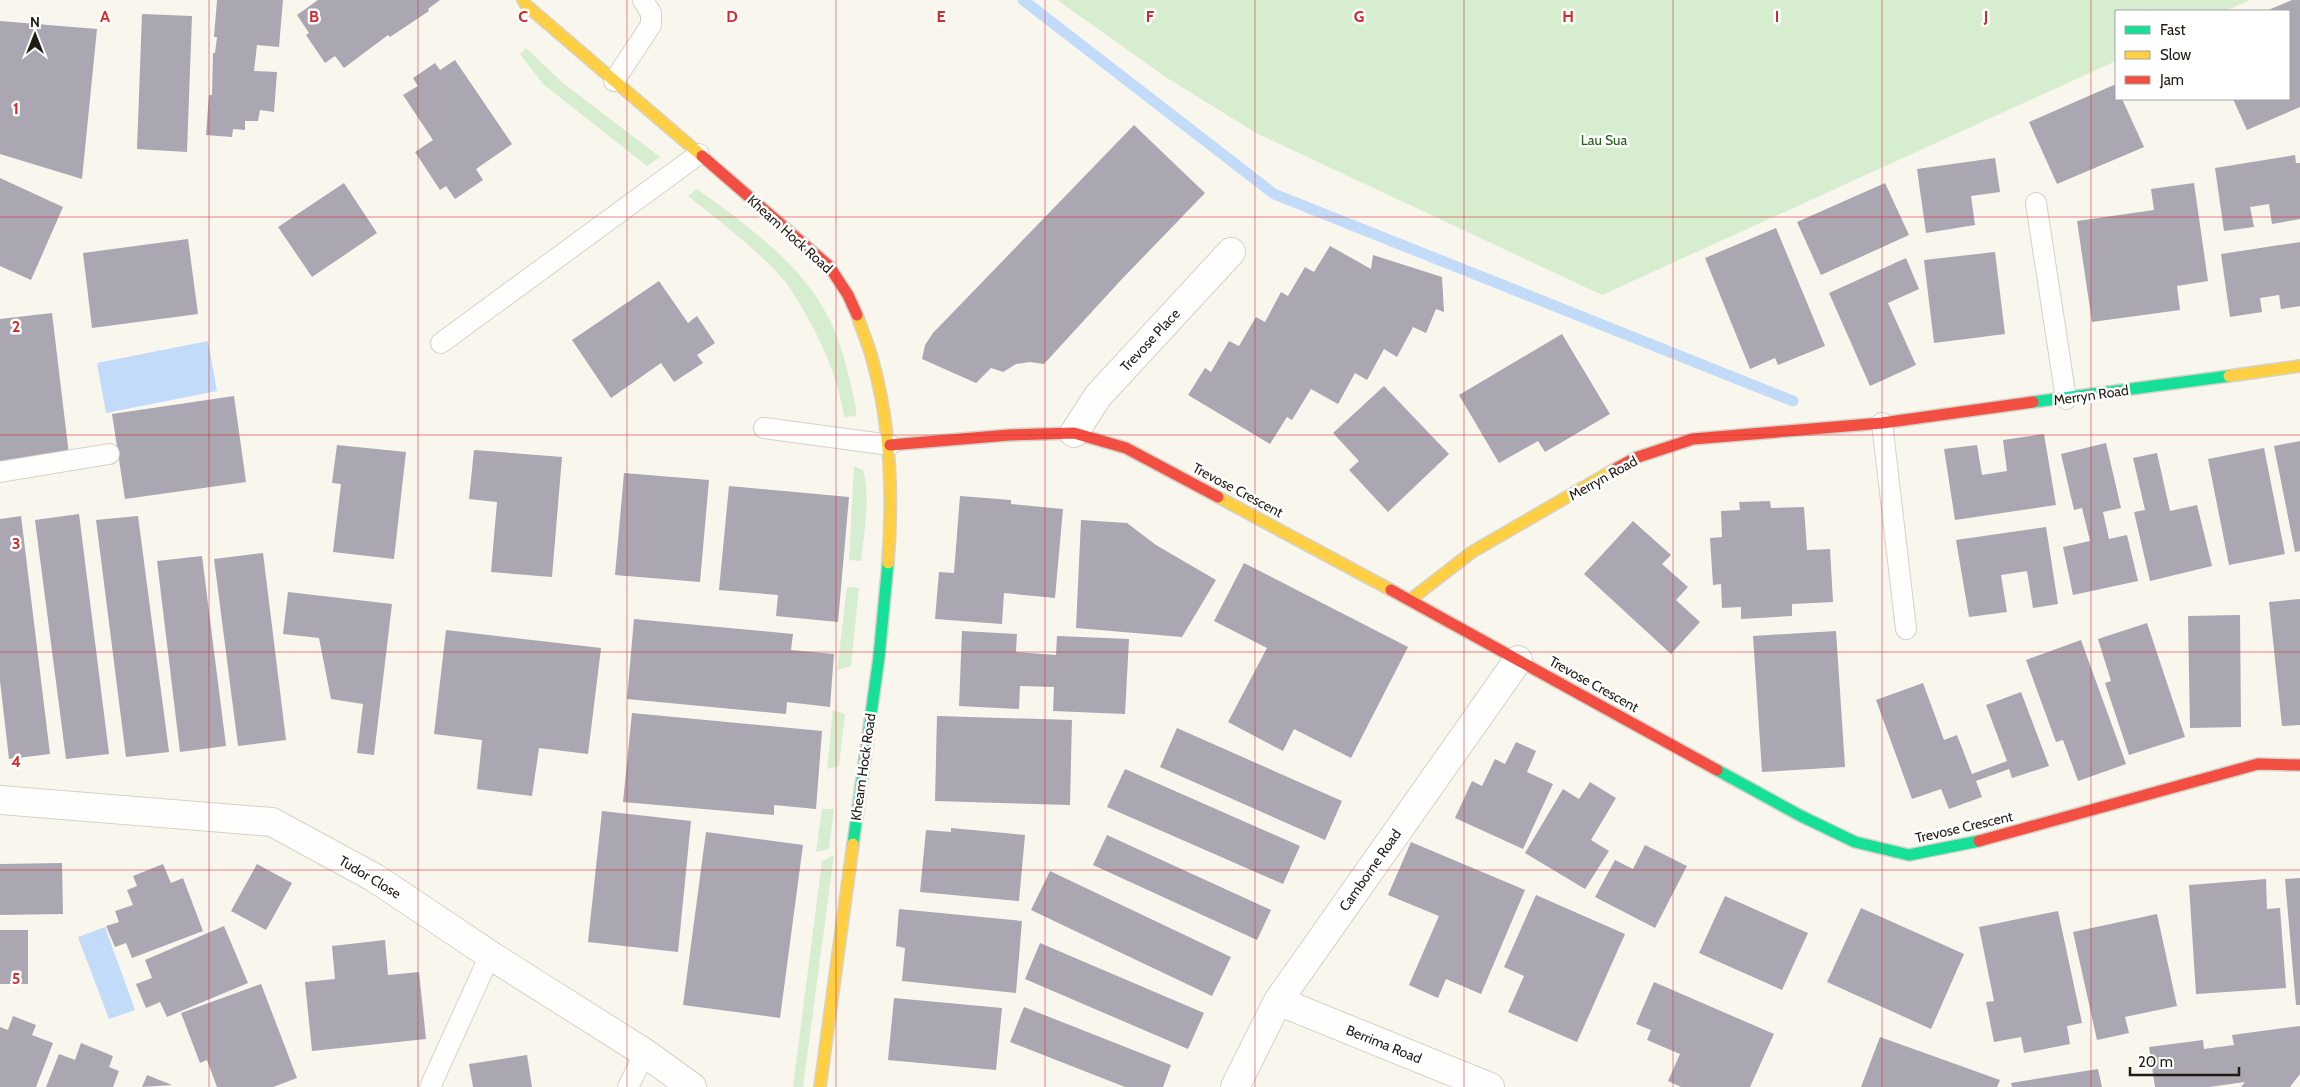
<svg xmlns="http://www.w3.org/2000/svg" width="2300" height="1087" viewBox="0 0 2300 1087" font-family="Cabin,sans-serif">
	<rect width="100%" height="100%" fill="#f9f6ee"/>
	<path fill="#d7edcf" d="M 1057,0 L 2250,0 L 2225,11 L 2116,11 L 2116,61 L 1602,295 L 1258,134 L 1167,78 Z
		M 526,48 L 563,83 L 660,157 L 647,166 L 543,84 L 520,54 Z
		M 697,189 C 749,227 806,266 833,327 C 844,352 850,381 856,408 L 856,416 L 844,417 C 838,376 820,337 798,301 C 793,294 789,285 783,279 C 755,248 721,222 688,196 Z
		M 854,466 L 863,470 C 871,499 864,532 861,561 L 849,560 Z
		M 847,587 L 859,588 L 851,666 L 837,670 Z
		M 833,710 L 845,714 L 839,766 L 827,769 Z
		M 822,809 L 834,809 L 829,849 L 816,852 Z
		M 834,855 L 803,1087 L 793,1087 L 822,861 Z"/>
	<path fill="#c1dbf8" d="M 208,341 L 217,391 L 106,413 L 97,363 Z
		M 105,927 L 135,1010 L 109,1019 L 78,937 Z"/>
	<g fill="none" stroke-linecap="round" stroke-linejoin="round">
		<path stroke="#c1dbf8" stroke-width="11" d="M 1023,0 L 1274,194 L 1793,401"/>
	</g>
	<path fill="#aaa6b2" d="M 217,0 L 283,0 L 279,47 L 257,45 L 254,71 L 277,72 L 274,112 L 260,110 L 258,121 L 245,121 L 245,130 L 233,129 L 232,137 L 206,135 L 209,95 L 212,95 L 213,53 L 215,53 L 217,37 L 214,37 Z
		M 318,0 L 440,0 L 428,9 L 429,11 L 390,37 L 388,35 L 344,68 L 335,56 L 325,63 L 306,35 L 309,33 L 297,15 Z
		M 2292,0 L 2300,0 L 2300,107 L 2247,130 L 2233,99 L 2289,99 L 2289,11 L 2266,11 Z
		M 142,14 L 192,16 L 187,152 L 137,149 Z
		M 0,21 L 97,29 L 82,179 L 0,154 Z
		M 455,60 L 512,144 L 476,169 L 483,180 L 455,199 L 446,186 L 440,190 L 415,152 L 433,140 L 403,95 L 418,86 L 413,78 L 435,63 L 440,70 Z
		M 2116,84 L 2116,99 L 2122,99 L 2144,147 L 2057,184 L 2029,122 Z
		M 1134,125 L 1205,193 L 1121,280 L 1044,364 L 1030,362 L 1016,364 L 1003,372 L 991,368 L 976,383 L 922,359 L 925,345 L 933,333 Z
		M 2295,155 L 2296,163 L 2300,163 L 2300,219 L 2272,224 L 2269,204 L 2250,207 L 2254,227 L 2224,231 L 2215,168 Z
		M 1995,158 L 2000,192 L 1971,196 L 1975,225 L 1926,233 L 1917,169 Z
		M 0,178 L 63,207 L 31,280 L 0,266 Z
		M 344,183 L 377,233 L 312,277 L 278,227 Z
		M 1885,183 L 1909,235 L 1821,275 L 1797,222 Z
		M 2194,183 L 2208,281 L 2177,286 L 2180,310 L 2092,322 L 2077,221 L 2154,210 L 2151,189 Z
		M 1776,228 L 1825,346 L 1778,365 L 1775,358 L 1750,369 L 1705,258 Z
		M 188,239 L 198,314 L 92,328 L 83,253 Z
		M 2300,242 L 2300,306 L 2281,309 L 2279,295 L 2260,298 L 2262,312 L 2230,317 L 2221,254 Z
		M 1330,246 L 1371,269 L 1373,255 L 1442,277 L 1444,312 L 1436,309 L 1426,333 L 1413,327 L 1397,357 L 1384,349 L 1367,380 L 1355,373 L 1338,404 L 1311,389 L 1292,420 L 1287,417 L 1270,444 L 1188,395 L 1205,368 L 1211,372 L 1229,341 L 1239,346 L 1256,317 L 1265,322 L 1281,292 L 1288,296 L 1305,267 L 1314,272 Z
		M 1995,252 L 2005,334 L 1934,343 L 1924,260 Z
		M 1906,258 L 1919,289 L 1888,303 L 1916,365 L 1870,386 L 1829,293 Z
		M 659,281 L 688,323 L 697,316 L 715,343 L 697,355 L 703,363 L 674,382 L 661,363 L 611,398 L 572,340 Z
		M 52,313 L 69,455 L 0,463 L 0,319 Z
		M 1562,334 L 1610,414 L 1545,452 L 1538,441 L 1499,463 L 1459,395 Z
		M 1384,386 L 1449,454 L 1388,512 L 1349,470 L 1359,461 L 1333,433 Z
		M 234,396 L 246,482 L 125,499 L 112,414 Z
		M 2044,434 L 2056,505 L 1955,520 L 1944,449 L 1977,445 L 1982,475 L 2007,471 L 2003,440 Z
		M 2300,441 L 2300,551 L 2295,552 L 2274,446 Z
		M 2106,443 L 2121,508 L 2103,512 L 2109,539 L 2127,535 L 2138,581 L 2073,595 L 2063,547 L 2090,541 L 2082,508 L 2074,510 L 2061,454 Z
		M 337,445 L 406,452 L 394,559 L 333,552 L 341,484 L 332,483 Z
		M 2264,448 L 2285,554 L 2229,565 L 2208,459 Z
		M 474,450 L 562,457 L 552,577 L 491,572 L 497,502 L 469,499 Z
		M 2157,453 L 2170,511 L 2197,505 L 2212,566 L 2150,581 L 2134,512 L 2145,510 L 2133,458 Z
		M 624,473 L 709,480 L 700,582 L 615,575 Z
		M 729,486 L 849,497 L 838,622 L 776,616 L 778,595 L 719,590 Z
		M 960,496 L 1011,500 L 1011,504 L 1063,509 L 1055,598 L 1004,593 L 1002,624 L 935,619 L 939,572 L 954,573 Z
		M 1770,501 L 1771,508 L 1804,507 L 1807,550 L 1830,549 L 1833,602 L 1792,604 L 1792,616 L 1741,619 L 1741,607 L 1722,608 L 1721,584 L 1713,585 L 1710,538 L 1722,537 L 1721,511 L 1740,510 L 1739,502 Z
		M 79,514 L 109,754 L 66,759 L 35,520 Z
		M 21,516 L 50,754 L 9,759 L 0,681 L 0,519 Z
		M 138,516 L 169,752 L 126,757 L 96,520 Z
		M 1081,520 L 1127,523 L 1156,545 L 1216,580 L 1182,637 L 1076,628 Z
		M 1633,521 L 1671,555 L 1662,564 L 1688,587 L 1676,600 L 1700,622 L 1671,654 L 1584,574 Z
		M 2046,527 L 2058,604 L 2033,608 L 2027,571 L 2001,575 L 2007,612 L 1969,617 L 1956,540 Z
		M 263,553 L 286,740 L 238,746 L 214,559 Z
		M 202,556 L 226,746 L 180,752 L 157,561 Z
		M 1244,563 L 1408,647 L 1351,758 L 1294,729 L 1283,751 L 1228,722 L 1267,648 L 1214,621 Z
		M 288,592 L 392,604 L 374,755 L 357,753 L 363,704 L 331,699 L 319,638 L 283,634 Z
		M 2300,599 L 2300,725 L 2282,726 L 2269,602 Z
		M 2240,615 L 2241,727 L 2190,728 L 2188,616 Z
		M 634,619 L 793,634 L 791,650 L 834,654 L 830,707 L 787,702 L 786,714 L 627,699 Z
		M 2147,623 L 2185,737 L 2129,755 L 2105,683 L 2111,681 L 2098,639 Z
		M 446,630 L 601,648 L 588,754 L 539,748 L 532,796 L 477,789 L 482,740 L 434,734 Z
		M 962,631 L 1017,634 L 1016,652 L 1056,655 L 1057,636 L 1129,639 L 1125,714 L 1053,711 L 1054,687 L 1020,686 L 1019,709 L 959,706 Z
		M 1836,631 L 1845,767 L 1762,772 L 1753,636 Z
		M 2081,640 L 2126,764 L 2078,781 L 2063,740 L 2056,742 L 2026,660 Z
		M 1923,683 L 1944,740 L 1957,735 L 1972,774 L 2007,761 L 1986,705 L 2021,692 L 2049,766 L 2012,778 L 2009,769 L 1976,781 L 1982,797 L 1949,809 L 1941,789 L 1912,799 L 1876,700 Z
		M 632,713 L 822,731 L 816,809 L 774,805 L 774,815 L 623,802 Z
		M 937,716 L 1072,720 L 1070,805 L 935,801 Z
		M 1177,728 L 1342,801 L 1325,840 L 1160,767 Z
		M 1516,742 L 1536,751 L 1527,772 L 1553,784 L 1523,849 L 1455,818 L 1472,781 L 1482,786 L 1495,759 L 1505,764 Z
		M 1125,769 L 1300,846 L 1283,884 L 1107,807 Z
		M 1590,782 L 1616,798 L 1591,840 L 1609,851 L 1585,889 L 1525,853 L 1563,789 L 1579,799 Z
		M 602,811 L 691,821 L 678,952 L 588,942 Z
		M 951,828 L 1025,835 L 1019,901 L 920,892 L 926,830 L 951,832 Z
		M 706,832 L 803,845 L 780,1018 L 683,1005 Z
		M 1107,835 L 1271,910 L 1257,940 L 1093,865 Z
		M 1411,842 L 1525,890 L 1481,994 L 1446,979 L 1438,998 L 1409,985 L 1439,916 L 1388,895 Z
		M 1645,845 L 1687,866 L 1655,928 L 1595,897 L 1615,860 L 1633,869 Z
		M 62,863 L 63,914 L 0,915 L 0,864 Z
		M 163,864 L 171,883 L 183,878 L 203,931 L 132,958 L 126,943 L 115,947 L 106,926 L 119,922 L 115,911 L 133,905 L 127,890 L 137,886 L 133,876 Z
		M 257,864 L 292,883 L 266,930 L 231,911 Z
		M 1050,871 L 1231,957 L 1212,996 L 1031,910 Z
		M 2300,878 L 2300,1005 L 2296,1005 L 2285,879 Z
		M 2266,879 L 2267,909 L 2280,908 L 2286,988 L 2196,994 L 2189,885 Z
		M 1536,895 L 1625,934 L 1577,1042 L 1508,1012 L 1524,976 L 1504,967 Z
		M 1725,896 L 1808,933 L 1782,990 L 1699,953 Z
		M 1861,908 L 1964,954 L 1931,1029 L 1827,982 Z
		M 899,909 L 1022,921 L 1016,993 L 902,981 L 905,948 L 896,946 Z
		M 2058,911 L 2082,1023 L 2067,1026 L 2070,1044 L 2024,1053 L 2021,1037 L 1994,1042 L 1986,1002 L 1994,1001 L 1979,927 Z
		M 2157,914 L 2177,1006 L 2125,1017 L 2129,1033 L 2097,1040 L 2073,932 Z
		M 224,926 L 248,983 L 167,1017 L 160,1002 L 146,1008 L 136,984 L 152,978 L 145,960 Z
		M 0,930 L 28,930 L 28,984 L 0,984 Z
		M 385,940 L 388,975 L 419,972 L 426,1039 L 312,1051 L 305,982 L 335,979 L 332,946 Z
		M 1040,943 L 1204,1013 L 1188,1049 L 1025,979 Z
		M 1654,982 L 1774,1034 L 1750,1087 L 1681,1087 L 1668,1081 L 1680,1054 L 1647,1040 L 1651,1030 L 1636,1024 Z
		M 261,984 L 297,1078 L 273,1087 L 217,1087 L 207,1060 L 200,1063 L 181,1013 Z
		M 894,998 L 1002,1008 L 996,1070 L 888,1060 Z
		M 1024,1007 L 1171,1065 L 1163,1087 L 1125,1087 L 1010,1042 Z
		M 13,1016 L 36,1025 L 32,1035 L 53,1043 L 36,1087 L 0,1087 L 0,1027 L 8,1030 Z
		M 2300,1026 L 2300,1074 L 2290,1087 L 2241,1087 L 2245,1082 L 2209,1087 L 2155,1087 L 2149,1047 L 2203,1040 L 2204,1049 L 2234,1045 L 2232,1035 Z
		M 1880,1037 L 2000,1080 L 1997,1087 L 1861,1087 Z
		M 81,1043 L 113,1056 L 109,1067 L 119,1071 L 113,1087 L 46,1087 L 59,1054 L 75,1060 Z
		M 527,1055 L 532,1087 L 473,1087 L 469,1064 Z
		M 2098,1069 L 2102,1087 L 2012,1087 L 2011,1083 Z
		M 147,1075 L 172,1085 L 142,1087 Z"/>
	<g fill="none" stroke-linecap="round" stroke-linejoin="round">
		<defs>
			<path id="lane" d="M 614,81 L 651,25 L 651,13 L 643,0
				M 2036,203 L 2066,399
				M 441,343 L 699,154
				M 1882,423 L 1906,629
				M 764,428 L 890,445
				M 0,472 L 109,454
				M 430,1087 L 490,955
				M 628,1087 L 645,1053"/>
			<path id="street" d="M 1074,433 L 1098,396 L 1231,252
				M 0,800 L 272,822 L 375,878 L 490,955 L 645,1053 L 692,1087
				M 1278,1001 L 1490,1087
				M 1235,1087 L 1278,1001 L 1518,660"/>
			<path id="fast" d="M 2033,402 L 2229,376
				M 1717,770 L 1801,816 L 1855,842 L 1909,855 L 1979,841
				M 853,844 L 879,657 L 888,563"/>
			<path id="slow" d="M 523,0 L 526,5 L 702,156
				M 857,315 C 862,330 869,346 873,362 C 891,427 893,496 888,563
				M 2229,376 L 2300,366
				M 1218,497 L 1391,590
				M 1410,600 L 1472,552 L 1617,468
				M 820,1087 L 853,844"/>
			<path id="jam" d="M 702,156 L 829,266 L 848,295 L 857,315
				M 890,445 L 1009,435 L 1074,433 L 1126,448 L 1218,497
				M 1617,468 L 1635,458 L 1693,439 L 1882,423 L 2033,402
				M 1391,590 L 1717,770
				M 1979,841 L 2258,764 L 2300,765"/>
		</defs>
		<use href="#lane" stroke="#d5d2ca" stroke-width="22"/>
		<use href="#street" stroke="#d5d2ca" stroke-width="30"/>
		<use href="#fast" stroke="#d5d2ca" stroke-width="14"/>
		<use href="#slow" stroke="#d5d2ca" stroke-width="14"/>
		<use href="#jam" stroke="#d5d2ca" stroke-width="14"/>
		<use href="#lane" stroke="#fefefc" stroke-width="20"/>
		<use href="#street" stroke="#fefefc" stroke-width="28"/>
		<use href="#fast" stroke="#16e098" stroke-width="11"/>
		<use href="#slow" stroke="#ffcf43" stroke-width="11"/>
		<use href="#jam" stroke="#f24e42" stroke-width="11"/>
	</g>
	<path fill="none" stroke="#d62828" stroke-width="1" stroke-opacity="0.55" d="M 209,0 L 209,1087M 418,0 L 418,1087M 627,0 L 627,1087M 836,0 L 836,1087M 1045,0 L 1045,1087M 1255,0 L 1255,1087M 1464,0 L 1464,1087M 1673,0 L 1673,1087M 1882,0 L 1882,1087M 2091,0 L 2091,1087M 0,217 L 2300,217M 0,435 L 2300,435M 0,652 L 2300,652M 0,870 L 2300,870"/>
	<g text-anchor="middle" dominant-baseline="central" stroke-width="5" stroke-linejoin="round" paint-order="stroke">
		<g font-size="14" fill="#1f6117" stroke="#fff">
			<text x="1604" y="140">Lau Sua</text>
		</g>
		<g font-size="14" fill="#201c13" stroke="#fff">
			<text transform="translate(790 234) rotate(42)">Kheam Hock Road</text>
			<text transform="translate(1150 340) rotate(-47)">Trevose Place</text>
			<text transform="translate(2091 395) rotate(-8)">Merryn Road</text>
			<text transform="translate(1603 478) rotate(-29)">Merryn Road</text>
			<text transform="translate(1238 490) rotate(28)">Trevose Crescent</text>
			<text transform="translate(1594 684) rotate(29)">Trevose Crescent</text>
			<text transform="translate(863 767) rotate(-82)">Kheam Hock Road</text>
			<text transform="translate(1964 827) rotate(-13)">Trevose Crescent</text>
			<text transform="translate(1370 870) rotate(-55)">Camborne Road</text>
			<text transform="translate(370 877) rotate(31)">Tudor Close</text>
			<text transform="translate(1384 1044) rotate(22)">Berrima Road</text>
		</g>
	</g>
	<g font-size="16" text-anchor="middle" font-weight="bold" fill="#d62828" stroke="#fff" stroke-width="5" stroke-linejoin="round" paint-order="stroke">
		<text x="105" y="22">A</text>
		<text x="314" y="22">B</text>
		<text x="523" y="22">C</text>
		<text x="732" y="22">D</text>
		<text x="941" y="22">E</text>
		<text x="1150" y="22">F</text>
		<text x="1359" y="22">G</text>
		<text x="1568" y="22">H</text>
		<text x="1777" y="22">I</text>
		<text x="1986" y="22">J</text>
		<text x="16" y="114">1</text>
		<text x="16" y="332">2</text>
		<text x="16" y="549">3</text>
		<text x="16" y="767">4</text>
		<text x="16" y="984">5</text>
	</g>
	<rect x="2115" y="10" width="175" height="90" fill="#ffffff" stroke="#a6a4a1"/>
	<rect x="2125" y="26" width="25" height="8" fill="#16e098" stroke="#a6a4a1"/>
	<text x="2160" y="35" font-size="15" fill="#201c13">Fast</text>
	<rect x="2125" y="51" width="25" height="8" fill="#ffcf43" stroke="#a6a4a1"/>
	<text x="2160" y="60" font-size="15" fill="#201c13">Slow</text>
	<rect x="2125" y="76" width="25" height="8" fill="#f24e42" stroke="#a6a4a1"/>
	<text x="2160" y="85" font-size="15" fill="#201c13">Jam</text>
	<g transform="translate(35 35)" stroke="#ffffff" stroke-width="4" paint-order="stroke">
	<path d="M0-4L9 19L0 12L-9 19Z" fill="#201c13"/>
	<text y="-8" font-size="14" font-weight="bold" text-anchor="middle" fill="#201c13">N</text>
	</g>
	<path d="M2130 1067v8h109v-8" fill="none" stroke="#201c13" stroke-width="2.5"/>
	<text x="2138" y="1067" font-size="15" fill="#201c13" stroke="#ffffff" stroke-width="4" paint-order="stroke">20 m</text>
</svg>
